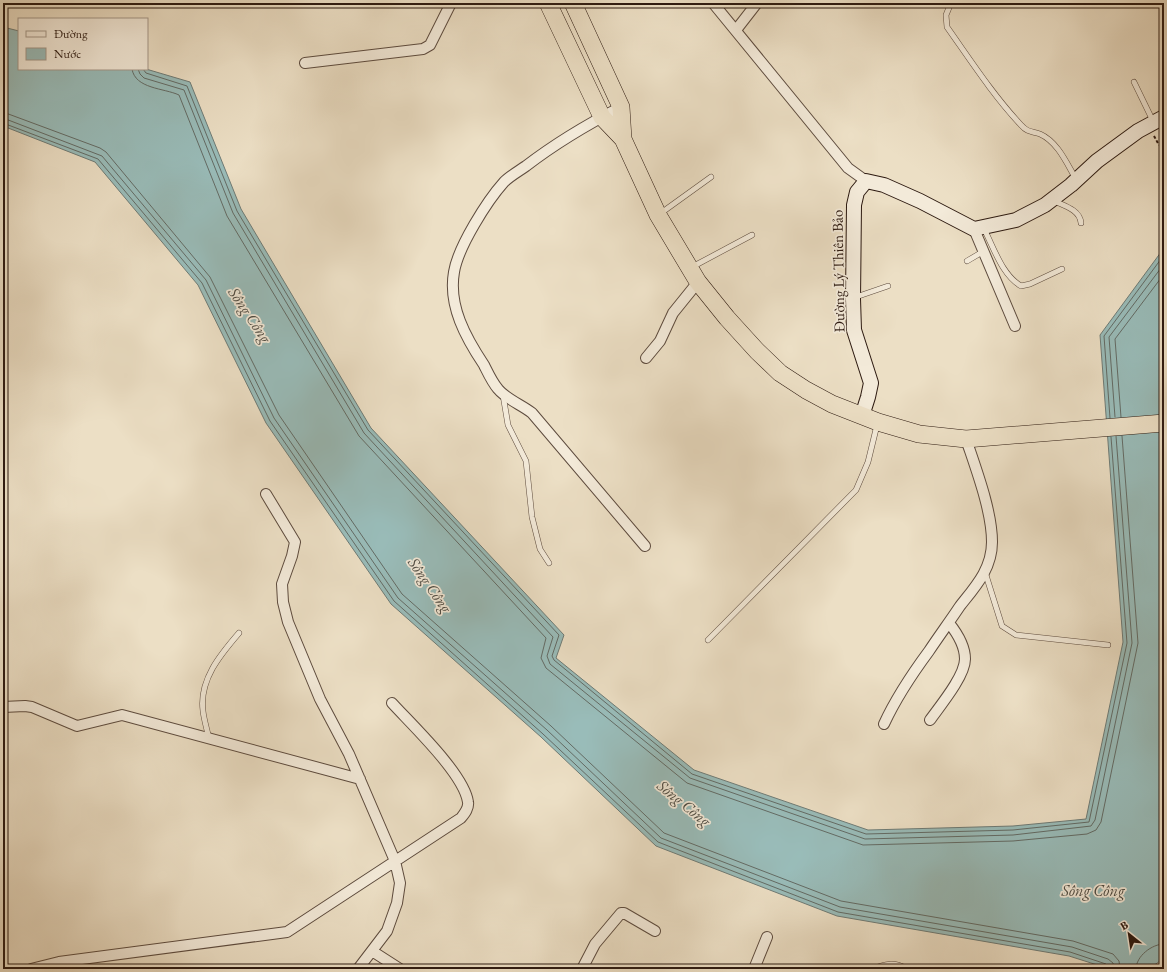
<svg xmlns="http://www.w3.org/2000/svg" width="1167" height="972" viewBox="0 0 1167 972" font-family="'EB Garamond',serif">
	<rect width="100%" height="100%" fill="#ecdfc5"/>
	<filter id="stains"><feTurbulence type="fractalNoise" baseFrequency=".005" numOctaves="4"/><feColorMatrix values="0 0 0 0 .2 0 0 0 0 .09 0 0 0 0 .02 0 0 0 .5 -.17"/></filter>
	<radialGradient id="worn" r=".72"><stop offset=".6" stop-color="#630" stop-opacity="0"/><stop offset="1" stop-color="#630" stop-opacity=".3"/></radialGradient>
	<path fill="#99bcb9" stroke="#6e7b76" d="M 3,27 L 19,31 L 19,69 L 146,69 L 190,82 L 241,209 L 371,428 L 564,635 L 556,658 L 694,770 L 868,830 L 1013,826 L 1086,819 L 1123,642 L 1100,335 L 1164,248 L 1164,958 L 1149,969 L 1110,969 L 1069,956 L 837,916 L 656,846 L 541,737 L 391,604 L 266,423 L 198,285 L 95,162 L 3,126 Z"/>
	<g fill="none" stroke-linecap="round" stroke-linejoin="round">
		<path stroke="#636b65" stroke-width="1" d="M 132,69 C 135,89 164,88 179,95 L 227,216 L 359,436 L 546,638 L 541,658 L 546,668 L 687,783 L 863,845 L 1013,841 L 1087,834 L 1096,830 L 1101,822 L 1138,643 L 1122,436
			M 138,69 L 140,74 L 144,78 L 184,90 L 233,213 L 364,433 L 553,637 L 547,656 L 550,664 L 690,778 L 865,839 L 1013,835 L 1091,826 L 1095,820 L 1132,643 L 1116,436
			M 143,69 L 146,73 L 187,86 L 237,211 L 368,430 L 559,635 L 552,656 L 554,660 L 692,774 L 866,834 L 1013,830 L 1089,822 L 1127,643 L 1111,437
			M 3,112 L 100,148 L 106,152 L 210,277 L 279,415 L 402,594 L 551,726 L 664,833 L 841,901 L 1073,941 L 1113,954 L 1119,961 L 1120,969
			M 3,118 L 102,156 L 206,280 L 274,418 L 398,598 L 547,730 L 661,838 L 840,907 L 1072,947 L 1108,959 L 1113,963 L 1114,969
			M 3,123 L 98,159 L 202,283 L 270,421 L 394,601 L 543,734 L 658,842 L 838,912 L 1070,952 L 1106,964 L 1109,969
			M 1115,417 L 1109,337 L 1164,264
			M 1121,417 L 1115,339 L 1164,274
			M 1110,418 L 1104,336 L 1164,255
			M 1136,969 C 1136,956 1152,944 1164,944"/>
		<defs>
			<path id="lane" d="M 951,3 L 946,15 L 947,27 C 971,61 993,95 1021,125 C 1028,133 1032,131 1040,134 C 1058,142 1067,164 1076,179
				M 1134,82 L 1153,121
				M 1054,201 C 1065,206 1080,210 1081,223
				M 661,213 L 711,177
				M 984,229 C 994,248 1002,275 1021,286 L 1030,284 L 1062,269
				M 967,261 L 984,251
				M 692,267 L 752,235
				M 853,298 L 888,286
				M 503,395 L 508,425 L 526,461 L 532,517 L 540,549 L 549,563
				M 985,572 L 1002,626 L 1016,635 L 1108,645
				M 708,640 L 856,490 L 868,462 L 877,425
				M 209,739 C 207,729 204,720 203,711 C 199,680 220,655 239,633
				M 873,969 C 885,963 895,962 907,969"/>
			<path id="street" d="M 713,3 L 848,168 L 866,181
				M 736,30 L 757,3
				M 305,63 L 423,49 L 430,45 L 451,3
				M 621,107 C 588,124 556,143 526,166 C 519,171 510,176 504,182 C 487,201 458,247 454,272 C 448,306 466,338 484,365 C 488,373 492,382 498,389 C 506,399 522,405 532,413 L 645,546
				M 974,229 L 1015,326
				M 646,358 L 660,341 L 673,313 L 698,282
				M 266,494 L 295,542 L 292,556 L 282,584 L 283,602 L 288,622 L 320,699 L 349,754 L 395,861 L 400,883 L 397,903 L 387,931 L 358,969
				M 3,707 L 25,706 L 32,707 L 77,726 L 122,715 L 360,779
				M 930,720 C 940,706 965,676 965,659 C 965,646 957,633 949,623
				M 884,724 C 896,698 912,674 929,651 C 939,636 950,621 960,606 C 975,587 992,569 992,542 C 992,511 976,469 966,439
				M 372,951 L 400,969
				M 31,969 L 59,962 L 287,932 L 461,818 C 465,813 469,808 468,802 C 464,774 412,725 392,703
				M 582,969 L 595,944 L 621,913 L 624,913 L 655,931
				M 754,969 L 767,937"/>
			<path id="secondary" d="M 862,416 L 868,397 L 871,383 L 854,330 L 853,299 L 854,205 L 857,192 L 866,181 L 884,185 L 920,201 L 974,229 L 1016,220 L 1045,205 L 1071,185 L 1097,161 L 1138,131 L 1164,117"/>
			<path id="highway" d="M 548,3 L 602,117 L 623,139 L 658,215 L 698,282 L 727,318 L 757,351 L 780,373 L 806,390 L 832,404 L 878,422 L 919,434 L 966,439 L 1164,423
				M 573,3 L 621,107 L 623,139"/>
		</defs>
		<use href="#lane" stroke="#5d4b3e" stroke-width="6"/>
		<use href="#street" stroke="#5d4b3e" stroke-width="12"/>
		<use href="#secondary" stroke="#2d1a11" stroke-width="16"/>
		<use href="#highway" stroke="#2d1a11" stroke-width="18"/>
		<path stroke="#2d1a11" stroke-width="2" stroke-dasharray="3 2" stroke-linecap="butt" d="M 1154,136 L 1159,145"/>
		<use href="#lane" stroke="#f3ead9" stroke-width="5"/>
		<use href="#street" stroke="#f3ead9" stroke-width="10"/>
		<use href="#secondary" stroke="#f3ead9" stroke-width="14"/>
		<use href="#highway" stroke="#ecdfc5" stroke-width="17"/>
	</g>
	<path fill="#905e4e" stroke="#2d1a11" d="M 597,3 L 602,3 L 594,7 L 594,4 Z"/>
	<g text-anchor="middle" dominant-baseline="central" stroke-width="3.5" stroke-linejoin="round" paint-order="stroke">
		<g font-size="15" fill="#2d1a11" stroke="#f3ead9">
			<text transform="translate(838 271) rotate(-91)">Đường Lý Thiên Bảo</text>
		</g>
		<g font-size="16" font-style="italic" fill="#4d4b43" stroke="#f3ead9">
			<text transform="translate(250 315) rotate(56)">Sông Công</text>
			<text transform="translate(430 585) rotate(55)">Sông Công</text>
			<text transform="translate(684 803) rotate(39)">Sông Công</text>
			<text x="1093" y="890">Sông Công</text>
		</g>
	</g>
	<rect width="1167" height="972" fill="none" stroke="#ecdfc5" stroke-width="16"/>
	<rect x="4" y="4" width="1159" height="964" fill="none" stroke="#2d1a11" stroke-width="2"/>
	<rect x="8" y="8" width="1151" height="956" fill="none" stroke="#2d1a11"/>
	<rect x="18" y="18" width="130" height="52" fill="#f3ead9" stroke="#a49789"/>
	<rect x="26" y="31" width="20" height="6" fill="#f3ead9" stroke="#a49789"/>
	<text x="54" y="38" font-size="12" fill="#2d1a11">Đường</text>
	<rect x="26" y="48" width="20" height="12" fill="#99bcb9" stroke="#a49789"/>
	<text x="54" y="58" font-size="12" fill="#2d1a11">Nước</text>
	<g transform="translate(1129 934) rotate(330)" stroke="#f3ead9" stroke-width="3" paint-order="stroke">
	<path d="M0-3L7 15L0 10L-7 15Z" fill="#2d1a11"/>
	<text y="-6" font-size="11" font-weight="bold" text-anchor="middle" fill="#2d1a11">B</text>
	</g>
	<rect width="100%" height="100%" filter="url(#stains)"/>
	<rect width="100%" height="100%" fill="url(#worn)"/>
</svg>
